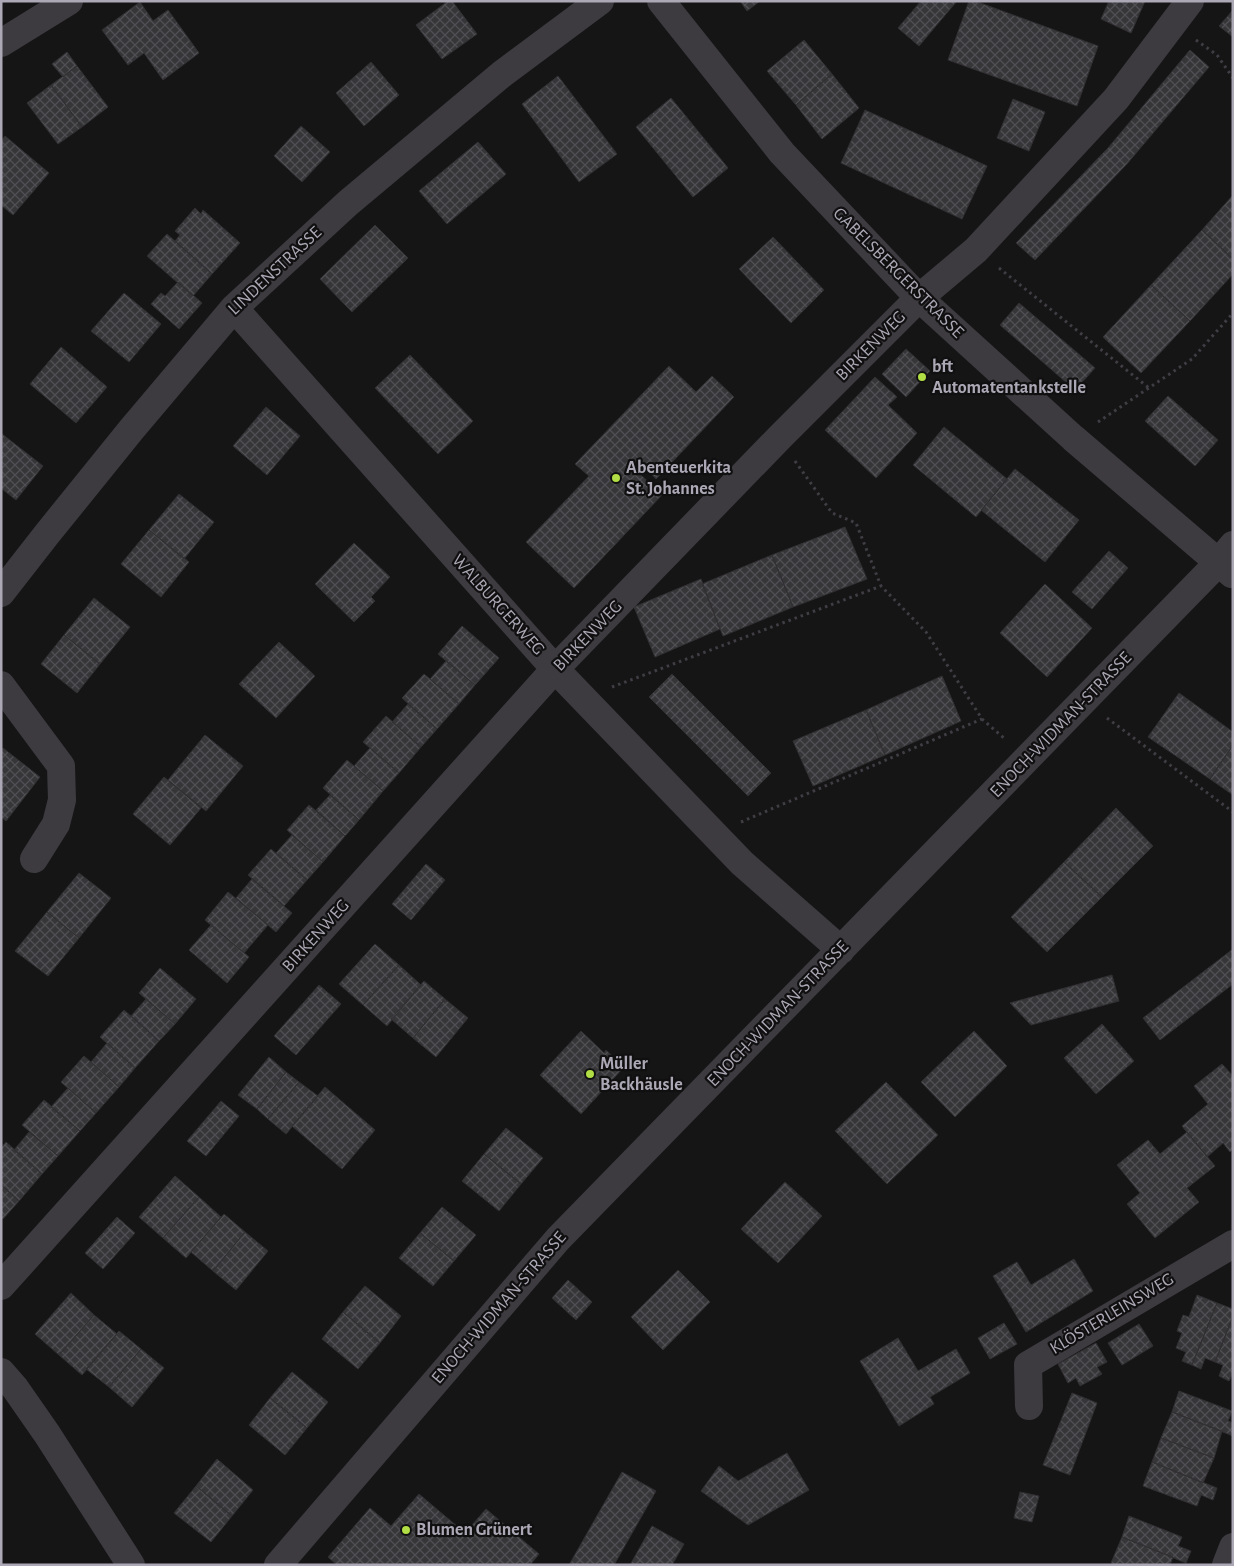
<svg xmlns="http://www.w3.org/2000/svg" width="1234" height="1566" viewBox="0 0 1234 1566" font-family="'Alegreya Sans',sans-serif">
	<defs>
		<pattern id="building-cross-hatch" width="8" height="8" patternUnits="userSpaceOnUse" patternTransform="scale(1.25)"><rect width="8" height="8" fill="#363538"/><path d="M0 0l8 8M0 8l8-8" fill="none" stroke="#504f53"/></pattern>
	</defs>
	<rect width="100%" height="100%" fill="#161516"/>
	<path fill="url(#building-cross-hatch)" stroke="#312f32" d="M 448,1 L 452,1 L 477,34 L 442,59 L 416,25 Z
		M 740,1 L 760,1 L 747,11 Z
		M 921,1 L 957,1 L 919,46 L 898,28 Z
		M 969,1 L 975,1 L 1098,46 L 1077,106 L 948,60 Z
		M 1109,1 L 1145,1 L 1131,33 L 1101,19 Z
		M 140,2 L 153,21 L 168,10 L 199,53 L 163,80 L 144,53 L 128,65 L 102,30 Z
		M 1233,10 L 1233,37 L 1219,26 Z
		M 804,40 L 832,74 L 796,105 L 767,71 Z
		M 1190,50 L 1209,67 L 1126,165 L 1035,260 L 1016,243 L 1108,148 Z
		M 67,52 L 77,66 L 63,77 L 52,64 Z
		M 371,62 L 399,95 L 364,126 L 336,93 Z
		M 77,66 L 108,107 L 82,127 L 51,85 Z
		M 832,74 L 859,108 L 822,139 L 796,105 Z
		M 558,76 L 617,154 L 579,182 L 522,104 Z
		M 51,85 L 82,127 L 58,144 L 27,103 Z
		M 671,98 L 728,168 L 693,197 L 636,127 Z
		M 1013,99 L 1045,112 L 1029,151 L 997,138 Z
		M 865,110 L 987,166 L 962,219 L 841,163 Z
		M 301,126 L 330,152 L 302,182 L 274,156 Z
		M 5,136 L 49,173 L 13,215 L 1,205 L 1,141 Z
		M 478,142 L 506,174 L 447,224 L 419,191 Z
		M 1233,195 L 1233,259 L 1202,230 Z
		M 195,208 L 201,214 L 203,210 L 240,243 L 212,274 L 175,241 L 180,235 L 175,231 Z
		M 375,225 L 408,258 L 352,312 L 320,279 Z
		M 1202,230 L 1233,259 L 1233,274 L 1190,321 L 1151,285 Z
		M 167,234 L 212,274 L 193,296 L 147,256 Z
		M 773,237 L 824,290 L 791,323 L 739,269 Z
		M 178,282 L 202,303 L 179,329 L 151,304 L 161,293 L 165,296 Z
		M 1151,285 L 1190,321 L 1141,373 L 1103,337 Z
		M 124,293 L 161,324 L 129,362 L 91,331 Z
		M 1019,303 L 1095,368 L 1075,390 L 1000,325 Z
		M 61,347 L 107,387 L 76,423 L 30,384 Z
		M 906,349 L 930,371 L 906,397 L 882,374 Z
		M 410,355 L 473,421 L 438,454 L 375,388 Z
		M 669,366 L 696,392 L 712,376 L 734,397 L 656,479 L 647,469 L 641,475 L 662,495 L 574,588 L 526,542 L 589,476 L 575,464 Z
		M 875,377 L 897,397 L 888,405 L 917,433 L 876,478 L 825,430 Z
		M 1168,396 L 1218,440 L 1195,466 L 1145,421 Z
		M 266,407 L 300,436 L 267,475 L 233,446 Z
		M 944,427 L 1007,479 L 976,517 L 913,465 Z
		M 2,434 L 43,466 L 16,500 L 1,488 Z
		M 1015,469 L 1079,520 L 1045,562 L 981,510 Z
		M 179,494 L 214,522 L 184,559 L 149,530 Z
		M 845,527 L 867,579 L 793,607 L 772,555 Z
		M 149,530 L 189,562 L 161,597 L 121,564 Z
		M 354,543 L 390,577 L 371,597 L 375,601 L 354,622 L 315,584 Z
		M 1109,551 L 1128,568 L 1092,609 L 1072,592 Z
		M 772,555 L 793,607 L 723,636 L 702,584 Z
		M 701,579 L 720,629 L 655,657 L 634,607 Z
		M 1045,584 L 1092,628 L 1047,677 L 1000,633 Z
		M 94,598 L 130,627 L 100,664 L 64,635 Z
		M 462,626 L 499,658 L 475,685 L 438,654 Z
		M 64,635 L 100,664 L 77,693 L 41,664 Z
		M 279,642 L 315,676 L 276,718 L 239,684 Z
		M 446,661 L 475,685 L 459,704 L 430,679 Z
		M 424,674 L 459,704 L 437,729 L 402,698 Z
		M 672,674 L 771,773 L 748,796 L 649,697 Z
		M 942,676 L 961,721 L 885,755 L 866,710 Z
		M 1179,693 L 1233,732 L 1233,745 L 1210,779 L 1148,737 Z
		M 408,704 L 437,729 L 421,747 L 392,722 Z
		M 866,710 L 885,755 L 813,786 L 793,741 Z
		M 386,716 L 421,747 L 399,773 L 363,742 Z
		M 205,735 L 243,766 L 206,811 L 168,780 Z
		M 1233,745 L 1233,795 L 1210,779 Z
		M 3,748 L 40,777 L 6,821 L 1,817 L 1,750 Z
		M 370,748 L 399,773 L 383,791 L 354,766 Z
		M 347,760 L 383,791 L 359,820 L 323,788 Z
		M 164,777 L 201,808 L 170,845 L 133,814 Z
		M 330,795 L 359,820 L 345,836 L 316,810 Z
		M 309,805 L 345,836 L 323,862 L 287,830 Z
		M 1116,808 L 1153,846 L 1102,897 L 1064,862 Z
		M 292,835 L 323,862 L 307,880 L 276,853 Z
		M 271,849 L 307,880 L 284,906 L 248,875 Z
		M 1064,862 L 1102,897 L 1047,952 L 1011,917 Z
		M 426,864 L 445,880 L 411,920 L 392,904 Z
		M 79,873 L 111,898 L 79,938 L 47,912 Z
		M 252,879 L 292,913 L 276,932 L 236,898 Z
		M 228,892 L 268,925 L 244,953 L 205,920 Z
		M 47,912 L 79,938 L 48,976 L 15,951 Z
		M 211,925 L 249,957 L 227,983 L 189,950 Z
		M 375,944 L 399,965 L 363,1005 L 339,984 Z
		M 1233,949 L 1233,984 L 1160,1040 L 1143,1018 Z
		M 399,965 L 421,985 L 387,1026 L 363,1005 Z
		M 160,968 L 196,999 L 175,1024 L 139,993 Z
		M 1112,975 L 1119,1001 L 1031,1025 L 1010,1003 Z
		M 424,981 L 445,999 L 413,1038 L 391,1019 Z
		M 319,985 L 341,1004 L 296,1055 L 274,1036 Z
		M 146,999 L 175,1024 L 159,1041 L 131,1016 Z
		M 445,999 L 468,1018 L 436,1057 L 413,1038 Z
		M 124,1010 L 159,1041 L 135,1068 L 100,1037 Z
		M 1102,1024 L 1134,1061 L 1096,1094 L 1064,1058 Z
		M 581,1031 L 604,1053 L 606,1050 L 624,1067 L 581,1114 L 540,1075 Z
		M 974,1031 L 1007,1066 L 955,1117 L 921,1082 Z
		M 107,1043 L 135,1068 L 119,1087 L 91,1062 Z
		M 84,1056 L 119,1087 L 96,1113 L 61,1082 Z
		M 269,1057 L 286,1072 L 257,1109 L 238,1095 Z
		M 1222,1064 L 1233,1076 L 1233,1149 L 1230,1152 L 1223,1143 L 1207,1157 L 1182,1126 L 1208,1104 L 1194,1086 Z
		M 286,1072 L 299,1082 L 268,1119 L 257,1109 Z
		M 299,1082 L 318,1096 L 286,1134 L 268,1119 Z
		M 886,1082 L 938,1135 L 887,1184 L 835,1131 Z
		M 325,1087 L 375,1130 L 342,1169 L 292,1126 Z
		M 68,1088 L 96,1113 L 80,1131 L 51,1107 Z
		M 44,1100 L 80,1131 L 58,1156 L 22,1125 Z
		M 221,1101 L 239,1116 L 206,1156 L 187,1141 Z
		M 506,1128 L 543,1158 L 521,1184 L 484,1154 Z
		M 29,1132 L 58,1156 L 42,1174 L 14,1150 Z
		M 1187,1132 L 1215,1166 L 1187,1188 L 1199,1202 L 1155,1238 L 1127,1204 L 1140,1193 L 1117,1165 L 1148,1140 L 1160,1154 Z
		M 6,1142 L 42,1174 L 19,1201 L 1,1185 L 1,1148 Z
		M 484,1154 L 521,1184 L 499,1211 L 462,1181 Z
		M 175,1176 L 199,1197 L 163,1238 L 139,1217 Z
		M 785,1182 L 822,1216 L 778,1263 L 741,1229 Z
		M 1,1185 L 19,1201 L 3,1219 L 1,1217 Z
		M 199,1197 L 221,1217 L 186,1258 L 163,1238 Z
		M 442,1207 L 476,1235 L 454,1261 L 420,1233 Z
		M 224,1214 L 245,1232 L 213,1271 L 191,1252 Z
		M 117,1217 L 135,1233 L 103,1269 L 85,1253 Z
		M 245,1232 L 268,1251 L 236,1290 L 213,1271 Z
		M 420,1233 L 454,1261 L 433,1286 L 399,1258 Z
		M 1074,1259 L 1093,1291 L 1026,1332 L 993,1276 L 1017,1262 L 1031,1285 Z
		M 678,1270 L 710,1302 L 663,1350 L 631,1317 Z
		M 568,1280 L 592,1302 L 576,1320 L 552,1298 Z
		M 365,1286 L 401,1316 L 380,1343 L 343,1312 Z
		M 71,1293 L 94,1315 L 59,1355 L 35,1334 Z
		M 1197,1295 L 1217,1303 L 1192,1365 L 1182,1361 L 1186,1352 L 1176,1348 L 1182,1333 L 1177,1331 L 1183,1315 L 1189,1317 Z
		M 1217,1303 L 1233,1309 L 1233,1316 L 1215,1362 L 1205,1358 L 1201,1369 L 1192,1365 Z
		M 343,1312 L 380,1343 L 358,1369 L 322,1339 Z
		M 94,1315 L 117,1334 L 82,1375 L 59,1355 Z
		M 1233,1316 L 1233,1373 L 1229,1381 L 1219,1376 L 1223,1365 L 1215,1362 Z
		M 1004,1323 L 1017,1344 L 990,1359 L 978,1338 Z
		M 1139,1324 L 1153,1346 L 1122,1365 L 1108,1343 Z
		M 119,1331 L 141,1349 L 109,1387 L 86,1369 Z
		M 898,1338 L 918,1371 L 956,1349 L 970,1373 L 930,1397 L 934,1404 L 899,1426 L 860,1361 Z
		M 1096,1343 L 1107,1362 L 1097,1367 L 1102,1374 L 1080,1386 L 1076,1378 L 1068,1383 L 1058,1364 Z
		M 141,1349 L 164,1368 L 132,1407 L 109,1387 Z
		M 292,1372 L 328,1402 L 307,1428 L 270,1398 Z
		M 1179,1391 L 1232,1411 L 1228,1421 L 1233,1423 L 1233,1436 L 1172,1412 Z
		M 1072,1393 L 1097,1403 L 1070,1475 L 1043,1465 Z
		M 270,1398 L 307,1428 L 285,1455 L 249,1425 Z
		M 1172,1412 L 1222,1431 L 1214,1458 L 1161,1438 Z
		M 1161,1438 L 1214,1458 L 1203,1483 L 1152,1462 Z
		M 787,1453 L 809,1490 L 748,1525 L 701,1491 L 719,1466 L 738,1481 Z
		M 217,1459 L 253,1490 L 232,1516 L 196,1486 Z
		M 1152,1462 L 1217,1488 L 1213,1500 L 1201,1495 L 1197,1506 L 1143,1486 Z
		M 622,1472 L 656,1491 L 614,1565 L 569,1565 Z
		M 196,1486 L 232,1516 L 211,1542 L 174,1513 Z
		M 1020,1492 L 1039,1496 L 1032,1522 L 1014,1518 Z
		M 419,1494 L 465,1533 L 486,1509 L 539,1554 L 530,1565 L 337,1565 L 328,1557 L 370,1508 L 391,1526 Z
		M 1129,1516 L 1182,1537 L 1178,1546 L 1191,1551 L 1186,1563 L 1122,1537 Z
		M 652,1526 L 684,1544 L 672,1565 L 630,1565 Z
		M 1122,1537 L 1173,1557 L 1170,1565 L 1114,1565 L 1111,1563 Z"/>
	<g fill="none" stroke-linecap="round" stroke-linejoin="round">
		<path stroke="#403e44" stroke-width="3" stroke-dasharray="2.5 4" stroke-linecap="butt" d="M 1196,40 L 1217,55 L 1233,78
			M 999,268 L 1149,388
			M 1098,422 L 1192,359 L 1233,313
			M 795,461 L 832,513 L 856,523 L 881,586
			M 612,687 L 881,586 L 926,632 L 982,719 L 1005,739
			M 1107,718 L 1233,812
			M 741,822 L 982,719"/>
		<path stroke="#3d3b40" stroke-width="28" d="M 661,1 L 782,153 L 919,298 L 1073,438 L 1232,574
			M 1,43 L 69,1
			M 234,308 L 555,669 L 742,863 L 841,950
			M 1,593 L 47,534 L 131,430 L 234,308 L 348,203 L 502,74 L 600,1
			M 1,685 L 61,766 L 62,800 L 56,824 L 34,859
			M 1,1286 L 555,669 L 779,438 L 919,298 L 976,250 L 1116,99 L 1190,1
			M 1,1372 L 15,1388 L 47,1434 L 131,1565
			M 1029,1406 L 1028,1365 L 1233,1244
			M 278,1565 L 558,1239 L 1218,563 L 1233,545
			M 1226,1565 L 1233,1547"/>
	</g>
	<g fill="#b1de45" stroke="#111011" stroke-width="2">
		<circle cx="922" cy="377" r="5"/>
		<circle cx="616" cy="478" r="5"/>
		<circle cx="590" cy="1074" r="5"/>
		<circle cx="406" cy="1530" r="5"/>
	</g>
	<g text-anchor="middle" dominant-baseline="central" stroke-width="4.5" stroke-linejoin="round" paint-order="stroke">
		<g font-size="18" fill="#aca8b5" stroke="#111011">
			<text transform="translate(275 271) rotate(-43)">LINDENSTRASSE</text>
			<text transform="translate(898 273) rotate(45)">GABELSBERGERSTRASSE</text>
			<text transform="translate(871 346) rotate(-45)">BIRKENWEG</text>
			<text transform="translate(498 605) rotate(48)">WALBURGERWEG</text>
			<text transform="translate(588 636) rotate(-46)">BIRKENWEG</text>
			<text transform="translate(1061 725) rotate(-46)">ENOCH-WIDMAN-STRASSE</text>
			<text transform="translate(316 936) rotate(-48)">BIRKENWEG</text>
			<text transform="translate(778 1014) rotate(-46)">ENOCH-WIDMAN-STRASSE</text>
			<text transform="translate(499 1308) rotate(-49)">ENOCH-WIDMAN-STRASSE</text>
			<text transform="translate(1112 1314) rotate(-31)">KLÖSTERLEINSWEG</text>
		</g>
		<g font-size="18" font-weight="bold" fill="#aca8b5" stroke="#111011" text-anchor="start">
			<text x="932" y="367">bft<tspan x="932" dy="21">Automatentankstelle</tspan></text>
			<text x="626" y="468">Abenteuerkita<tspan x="626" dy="21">St. Johannes</tspan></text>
			<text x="600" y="1064">Müller<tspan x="600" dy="21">Backhäusle</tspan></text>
			<text x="416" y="1530">Blumen Grünert</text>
		</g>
	</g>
	<rect width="1234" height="1566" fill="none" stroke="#aca8b5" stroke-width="5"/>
</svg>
